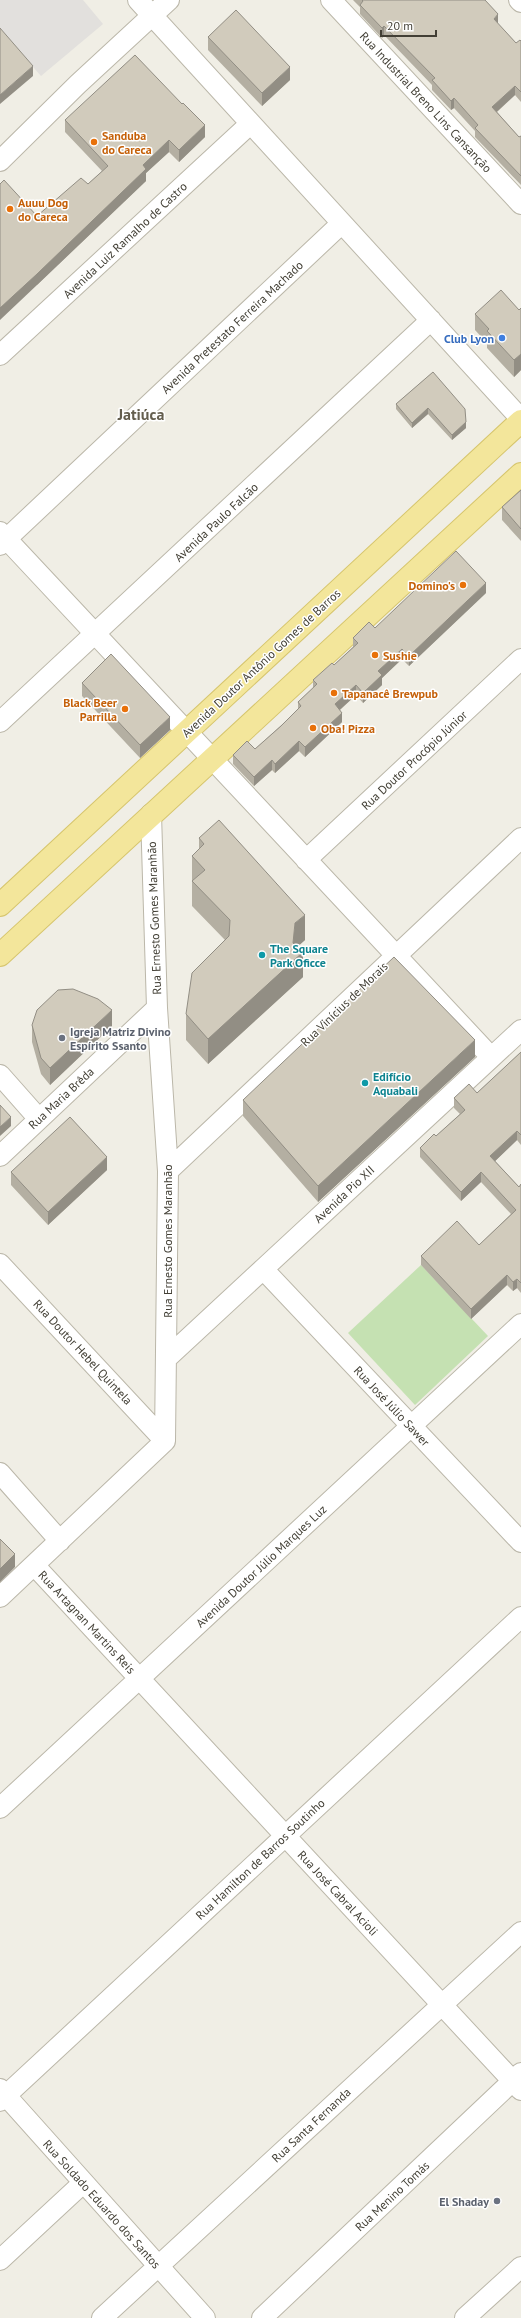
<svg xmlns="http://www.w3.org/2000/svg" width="521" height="2318" viewBox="0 0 521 2318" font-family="'PT Sans',sans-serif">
	<rect width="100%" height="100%" fill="#f0eee5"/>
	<path fill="#c5e1b2" d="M 421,1265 L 488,1336 L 415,1405 L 348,1333 Z"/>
	<path fill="#e2e0dd" d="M 0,0 L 83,0 L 103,24 L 41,76 L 0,29 Z"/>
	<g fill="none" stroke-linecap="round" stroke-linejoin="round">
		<defs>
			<path id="minor" d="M 138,0 L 521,419
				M 331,0 L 521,204
				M 519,0 L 521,2
				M 0,161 L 78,84 L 169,0
				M 0,355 L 250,124
				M 0,532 L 491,1057
				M 0,545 L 342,223
				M 0,722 L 431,320
				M 306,860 L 521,659
				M 0,1075 L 39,1119
				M 0,1156 L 157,1008
				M 168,1171 L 521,838
				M 0,1264 L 165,1441
				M 263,1269 L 521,1542
				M 167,1358 L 521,1030
				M 0,1473 L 60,1541
				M 34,1565 L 521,2090
				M 0,1597 L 165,1441 L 168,1171 L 157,1008 L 151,814
				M 0,1808 L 521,1324
				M 0,2089 L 205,2318
				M 0,2101 L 521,1617
				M 0,2260 L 83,2183
				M 102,2318 L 521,1932
				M 262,2318 L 521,2073
				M 465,2318 L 521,2267"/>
			<path id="major" d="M 0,905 L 521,421
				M 0,955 L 521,474"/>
		</defs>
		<use href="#minor" stroke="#bbb7a9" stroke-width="22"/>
		<use href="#major" stroke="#d6c56d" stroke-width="24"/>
		<use href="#minor" stroke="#fff" stroke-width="20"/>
		<use href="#major" stroke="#f3e69b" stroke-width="22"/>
	</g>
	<path fill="#b4afa2" d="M 353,0 L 485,0 L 498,24 L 516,43 L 521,41 L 521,102 L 515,95 L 497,112 L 519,137 L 521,136 L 521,185 L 475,137 L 475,131 L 454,108 L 451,110 L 432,90 L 432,85 L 384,35 L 382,38 L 360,14 L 360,7 Z
		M 208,37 L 290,80 L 262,106 L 208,50 Z
		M 65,120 L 205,137 L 179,162 L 169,152 L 146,173 L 146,181 L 37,285 L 37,216 L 88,184 L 102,171 L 65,132 Z
		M 521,308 L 521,370 L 514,377 L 487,348 L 487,343 L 475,330 L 475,314 L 519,310 Z
		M 433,372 L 466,428 L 452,440 L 428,414 L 412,428 L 396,409 L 396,404 Z
		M 521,490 L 521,541 L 502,520 L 502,507 Z
		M 486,593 L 409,666 L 402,659 L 382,678 L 382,685 L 363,703 L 356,695 L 340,710 L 342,722 L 305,757 L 299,751 L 275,773 L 272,770 L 254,786 L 233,764 L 233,755 L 255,749 L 298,710 L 298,702 L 313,688 L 313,680 L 334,665 L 353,647 L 353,638 L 375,628 Z
		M 82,683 L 170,730 L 140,758 L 82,696 Z
		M 199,838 L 305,940 L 297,947 L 303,977 L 208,1064 L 186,1040 L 186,1014 L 225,940 L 192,906 L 192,856 L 199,849 Z
		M 32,1025 L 112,1026 L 50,1085 L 41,1074 L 32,1042 Z
		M 521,1052 L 521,1145 L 517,1140 L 495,1161 L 519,1187 L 521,1184 L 521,1293 L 517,1288 L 513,1291 L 507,1285 L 471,1319 L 421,1265 L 421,1256 L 479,1245 L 511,1214 L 481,1182 L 461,1201 L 420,1157 L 420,1148 L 436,1136 L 460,1114 L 454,1108 L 454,1098 L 477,1093 Z
		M 475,1057 L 318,1202 L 243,1116 L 243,1100 Z
		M 107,1170 L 48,1225 L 11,1185 L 11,1172 Z"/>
	<path fill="#928e84" d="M 498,14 L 498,24 L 494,19 Z
		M 384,26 L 384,35 L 382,38 L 382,28 Z
		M 33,66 L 33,76 L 0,104 L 0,95 Z
		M 290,67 L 290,80 L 262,106 L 262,93 Z
		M 515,86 L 515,95 L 492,116 L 492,107 Z
		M 454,98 L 454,108 L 451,110 L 451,101 Z
		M 205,125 L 205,137 L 179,162 L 179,150 Z
		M 169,140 L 169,152 L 146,173 L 146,181 L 37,285 L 0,320 L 0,308 L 143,165 Z
		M 521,354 L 521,370 L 514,377 L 514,360 Z
		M 428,408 L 428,414 L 412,428 L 412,423 Z
		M 466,422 L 466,428 L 452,440 L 452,435 Z
		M 486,583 L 486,593 L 409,666 L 409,656 Z
		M 402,649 L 402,659 L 382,678 L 382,685 L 363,703 L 363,693 L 378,671 Z
		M 356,685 L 356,695 L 335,714 L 335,704 Z
		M 342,713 L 342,722 L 305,757 L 305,747 Z
		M 170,717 L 170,730 L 140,758 L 140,745 Z
		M 299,741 L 299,751 L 275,773 L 275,764 Z
		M 272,760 L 272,770 L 254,786 L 254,777 Z
		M 305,915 L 305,940 L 295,949 L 303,952 L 303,977 L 208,1064 L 208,1039 L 293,943 L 295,923 Z
		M 112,1010 L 112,1026 L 50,1085 L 50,1068 Z
		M 475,1040 L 475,1057 L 318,1202 L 318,1186 Z
		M 11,1117 L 11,1126 L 0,1136 L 0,1127 Z
		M 517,1131 L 517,1140 L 490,1166 L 490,1156 Z
		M 107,1157 L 107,1170 L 48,1225 L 48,1212 Z
		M 481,1172 L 481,1182 L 461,1201 L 461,1192 Z
		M 507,1275 L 507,1285 L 471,1319 L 471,1309 Z
		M 517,1279 L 517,1288 L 513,1291 L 513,1282 Z
		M 15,1554 L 15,1567 L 0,1582 L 0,1569 Z"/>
	<path fill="#d1cbbc" stroke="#928e84" d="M 362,0 L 485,0 L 498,14 L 494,19 L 516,43 L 520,40 L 521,41 L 521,92 L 515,86 L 492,107 L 519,137 L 521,136 L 521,176 L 475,128 L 478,125 L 454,98 L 451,101 L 432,80 L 435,78 L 384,26 L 382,28 L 360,5 L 363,1 Z
		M 236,10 L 290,67 L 262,93 L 208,37 Z
		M 0,28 L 33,66 L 0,95 Z
		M 135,55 L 182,104 L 183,103 L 205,125 L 179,150 L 169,140 L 143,165 L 146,169 L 37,274 L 0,308 L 0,184 L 4,180 L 37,216 L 81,178 L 88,184 L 108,166 L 65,120 Z
		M 501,290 L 519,310 L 521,308 L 521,354 L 514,360 L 487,331 L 489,329 L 475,314 Z
		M 433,372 L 465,409 L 466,422 L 452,435 L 428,408 L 412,423 L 396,404 Z
		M 521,490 L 521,529 L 502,507 Z
		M 456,551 L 486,583 L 409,656 L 402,649 L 378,671 L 382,675 L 363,693 L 356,685 L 335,704 L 342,713 L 305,747 L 299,741 L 275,764 L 272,760 L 254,777 L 233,755 L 247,741 L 255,749 L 281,726 L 301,706 L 298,702 L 317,684 L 313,680 L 332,663 L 334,665 L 358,643 L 353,638 L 369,622 L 375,628 Z
		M 111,654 L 170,717 L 140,745 L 82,683 Z
		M 219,820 L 305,915 L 295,923 L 293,943 L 303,952 L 208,1039 L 186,1014 L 192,973 L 229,936 L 230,920 L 192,881 L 205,870 L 192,856 L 204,844 L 199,838 Z
		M 394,957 L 475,1040 L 318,1186 L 243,1100 Z
		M 73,989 L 98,999 L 112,1010 L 50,1068 L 41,1058 L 32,1025 L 37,1010 L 58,990 Z
		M 521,1052 L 521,1135 L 517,1131 L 490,1156 L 519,1187 L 521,1184 L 521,1283 L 517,1279 L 513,1282 L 507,1275 L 471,1309 L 421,1256 L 457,1221 L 479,1245 L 516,1210 L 481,1172 L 461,1192 L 420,1148 L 434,1134 L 436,1136 L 465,1110 L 454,1098 L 469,1084 L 477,1093 Z
		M 0,1105 L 11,1117 L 0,1127 Z
		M 70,1117 L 107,1157 L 48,1212 L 11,1172 Z
		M 0,1539 L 15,1554 L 0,1569 Z"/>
	<g fill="#e8710a" stroke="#fff" stroke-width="1.5">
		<circle cx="94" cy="142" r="4"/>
		<circle cx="10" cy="209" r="4"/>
		<circle cx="463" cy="585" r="4"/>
		<circle cx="375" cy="655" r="4"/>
		<circle cx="334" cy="693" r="4"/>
		<circle cx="125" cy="709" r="4"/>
		<circle cx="313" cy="728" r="4"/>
	</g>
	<circle fill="#3f7fe0" stroke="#fff" stroke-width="1.5" cx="502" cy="338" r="4"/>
	<g fill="#0f9aa8" stroke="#fff" stroke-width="1.5">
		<circle cx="262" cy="955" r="4"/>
		<circle cx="365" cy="1083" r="4"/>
	</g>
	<g fill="#6b7280" stroke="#fff" stroke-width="1.5">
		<circle cx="62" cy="1038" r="4"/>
		<circle cx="497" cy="2201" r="4"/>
	</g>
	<g text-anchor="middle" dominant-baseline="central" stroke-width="3" stroke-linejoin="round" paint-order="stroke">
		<g font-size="12" fill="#423f35" stroke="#fff">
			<text transform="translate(426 102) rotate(47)">Rua Industrial Breno Lins Cansanção</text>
			<text transform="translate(125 240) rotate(-43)">Avenida Luiz Ramalho de Castro</text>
			<text transform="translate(232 327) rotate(-43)">Avenida Pretestato Ferreira Machado</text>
			<text transform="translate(216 522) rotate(-43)">Avenida Paulo Falcão</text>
			<text transform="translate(261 663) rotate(-43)">Avenida Doutor Antônio Gomes de Barros</text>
			<text transform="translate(414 760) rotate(-43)">Rua Doutor Procópio Júnior</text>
			<text transform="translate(154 918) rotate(-92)">Rua Ernesto Gomes Maranhão</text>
			<text transform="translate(344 1004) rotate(-44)">Rua Vinícius de Morais</text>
			<text transform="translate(61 1098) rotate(-43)">Rua Maria Brêda</text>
			<text transform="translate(344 1194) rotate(-43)">Avenida Pio XII</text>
			<text transform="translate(167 1241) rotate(-90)">Rua Ernesto Gomes Maranhão</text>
			<text transform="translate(83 1352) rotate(47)">Rua Doutor Hebel Quintela</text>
			<text transform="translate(392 1406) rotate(47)">Rua José Júlio Sawer</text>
			<text transform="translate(261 1566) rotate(-43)">Avenida Doutor Júlio Marques Luz</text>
			<text transform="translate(87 1622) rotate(47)">Rua Artagnan Martins Reis</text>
			<text transform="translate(260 1859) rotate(-43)">Rua Hamilton de Barros Soutinho</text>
			<text transform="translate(338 1893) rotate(47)">Rua José Cabral Acioli</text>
			<text transform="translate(311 2125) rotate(-43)">Rua Santa Fernanda</text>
			<text transform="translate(392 2196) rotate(-43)">Rua Menino Tomás</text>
			<text transform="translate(102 2204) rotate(48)">Rua Soldado Eduardo dos Santos</text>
		</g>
		<g font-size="12" font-weight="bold" fill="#c56008" stroke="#fff" text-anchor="start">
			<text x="102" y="135">Sanduba<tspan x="102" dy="14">do Careca</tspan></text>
			<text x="18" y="202">Auuu Dog<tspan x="18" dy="14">do Careca</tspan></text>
			<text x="455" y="585" text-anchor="end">Domino's</text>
			<text x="383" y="655">Sushie</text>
			<text x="342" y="693">Tapanacê Brewpub</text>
			<text x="117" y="702" text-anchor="end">Black Beer<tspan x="117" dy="14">Parrilla</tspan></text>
			<text x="321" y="728">Oba! Pizza</text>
		</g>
		<g font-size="12" font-weight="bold" fill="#366cbe" stroke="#fff" text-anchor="end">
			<text x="494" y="338">Club Lyon</text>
		</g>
		<g font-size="12" font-weight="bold" fill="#0d838f" stroke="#fff" text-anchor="start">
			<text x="270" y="948">The Square<tspan x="270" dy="14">Park Oficce</tspan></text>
			<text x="373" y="1076">Edifício<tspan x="373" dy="14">Aquabali</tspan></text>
		</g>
		<g font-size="12" font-weight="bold" fill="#5b616d" stroke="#fff" text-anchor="start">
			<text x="70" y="1031">Igreja Matriz Divino<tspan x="70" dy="14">Espírito Ssanto</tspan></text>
			<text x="489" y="2201" text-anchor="end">El Shaday</text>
		</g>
		<g font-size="16" font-weight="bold" fill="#645e4e" stroke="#fff">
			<text x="141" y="414">Jatiúca</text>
		</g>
	</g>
	<path d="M381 30v6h55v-6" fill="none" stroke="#423f35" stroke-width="2"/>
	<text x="387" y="30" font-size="12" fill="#423f35" stroke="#ffffff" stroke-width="3" paint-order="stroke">20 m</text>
</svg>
